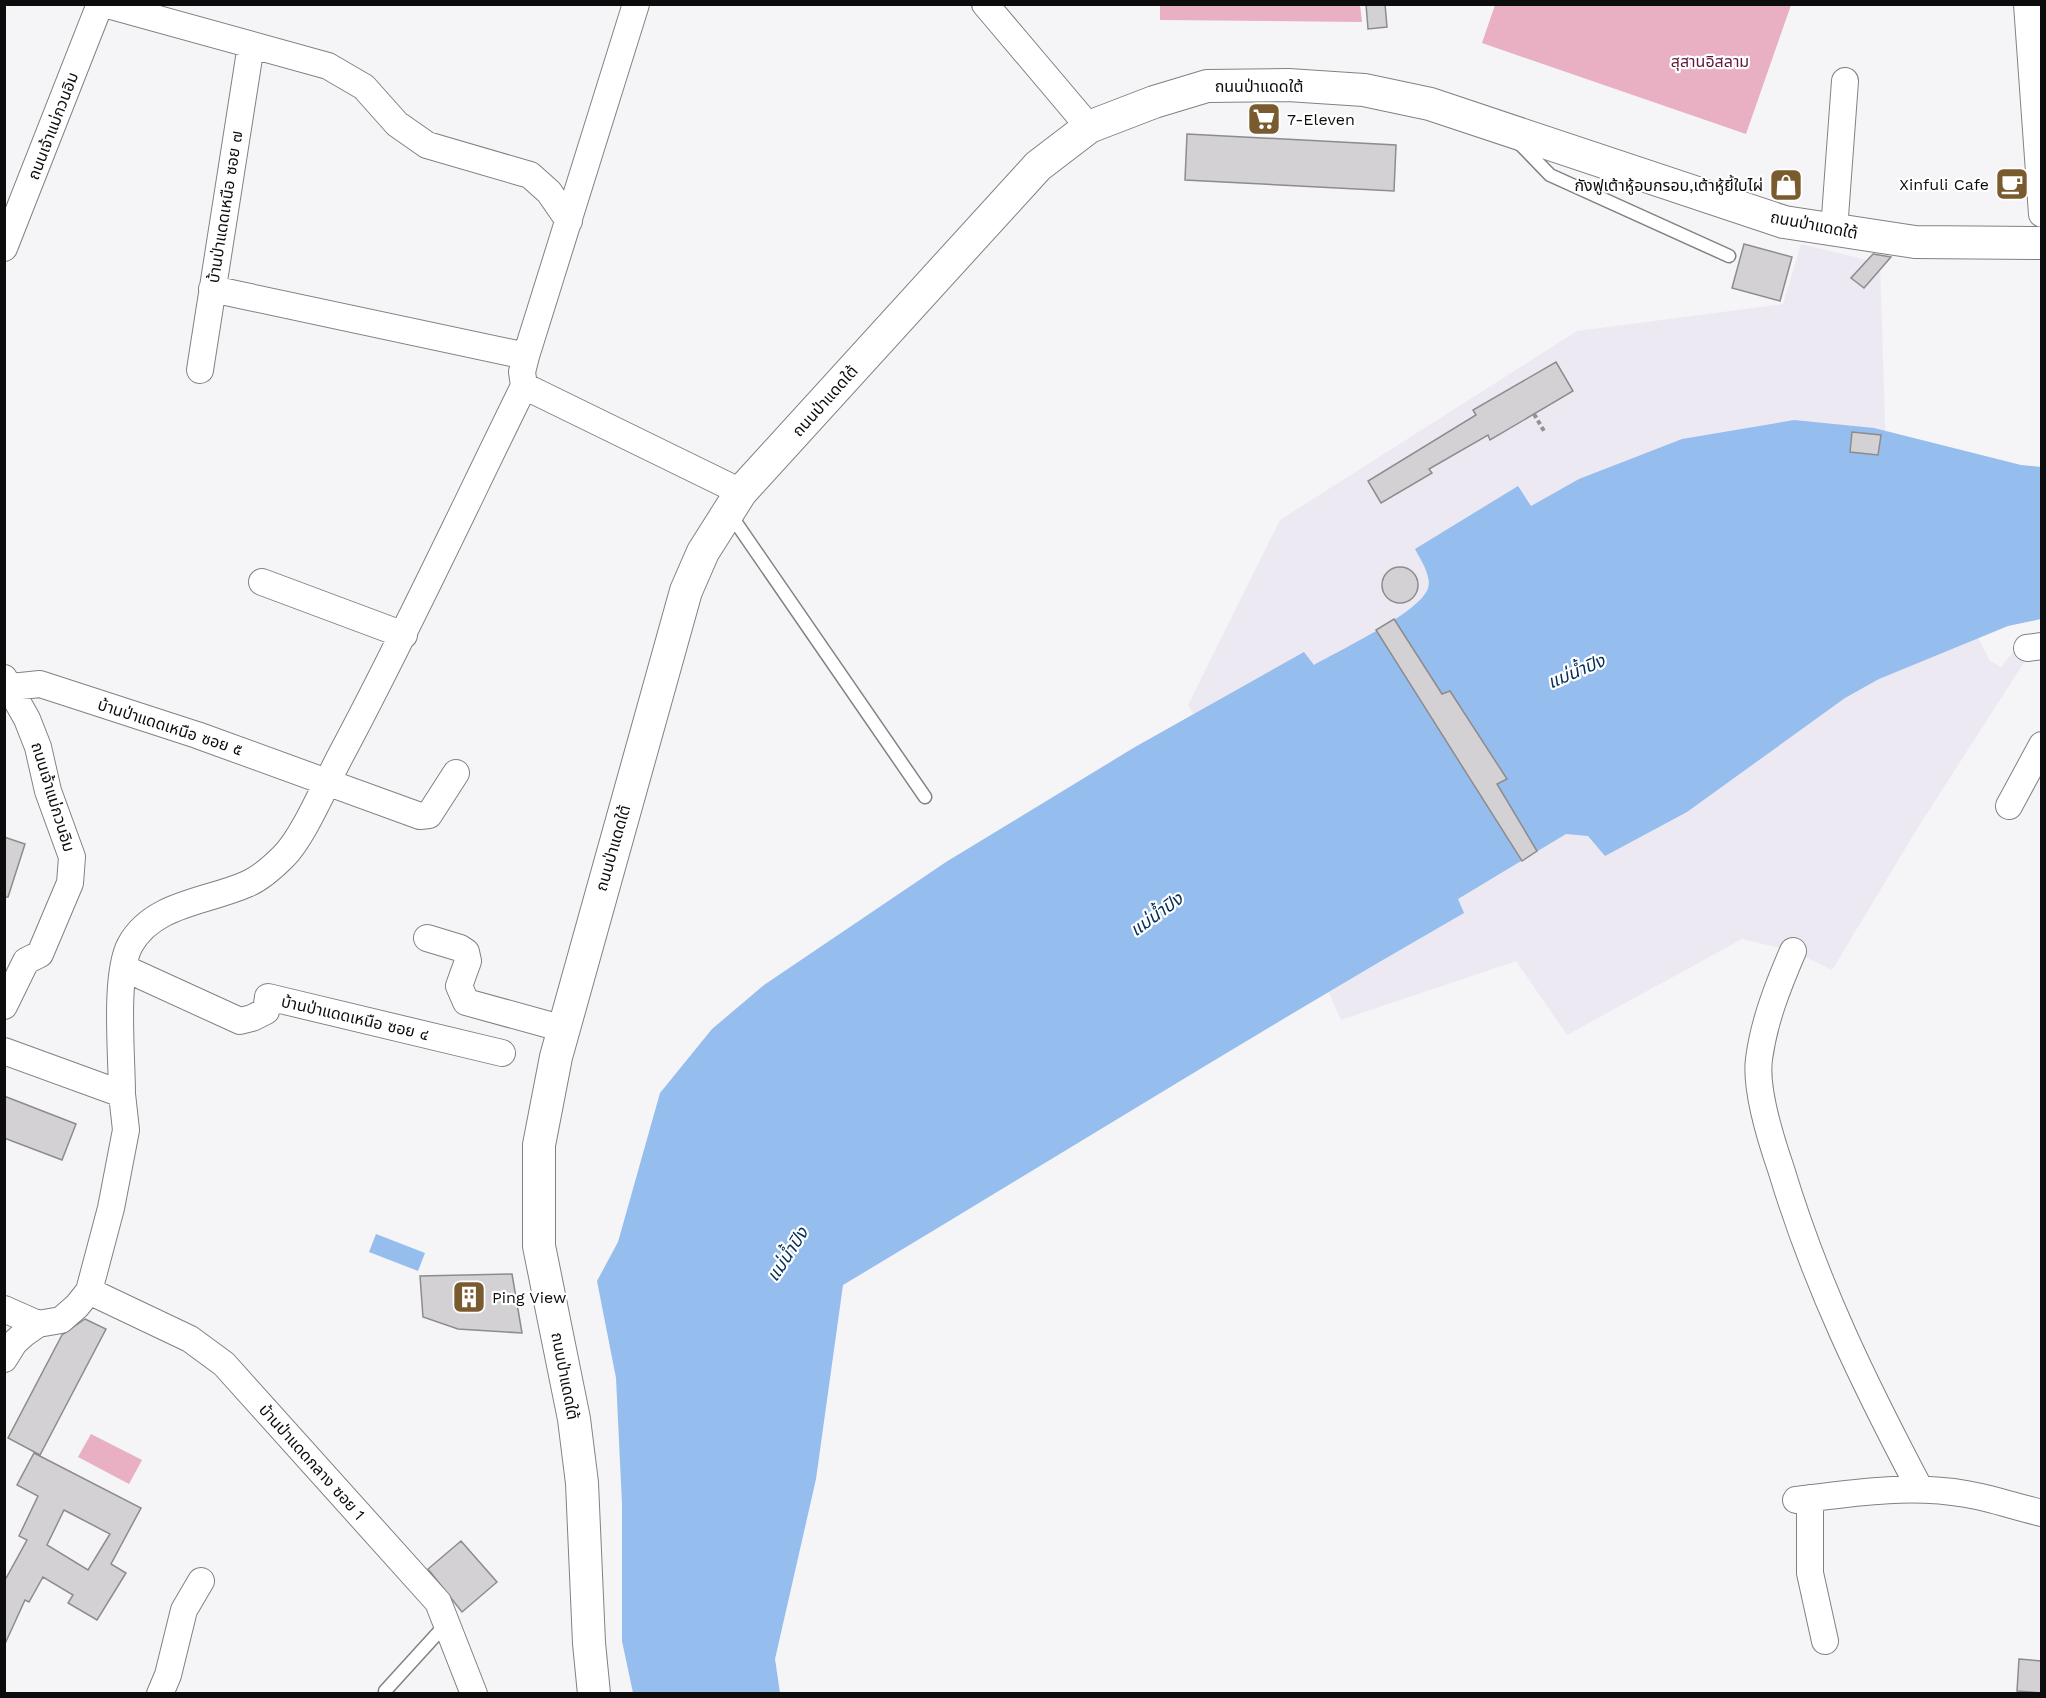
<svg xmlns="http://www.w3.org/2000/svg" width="2046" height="1698" viewBox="0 0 2046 1698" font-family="'Work Sans','Noto Sans Thai',sans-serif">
	<rect width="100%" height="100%" fill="#f5f4f7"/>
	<path fill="#ede9f3" d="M 1801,244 L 1880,263 L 1886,453 L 1990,661 L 2001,667 L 2017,647 L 2025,661 L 1917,829 L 1832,970 L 1793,951 L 1742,939 L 1567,1035 L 1516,961 L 1341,1020 L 1235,784 L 1188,705 L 1280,520 L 1577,331 L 1783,304 Z"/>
	<path fill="#e9afc2" d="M 1160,5 L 1360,5 L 1362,22 L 1160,20 Z
		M 1495,5 L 1495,4 L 1791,5 L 1746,134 L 1482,43 Z
		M 91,1434 L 142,1460 L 129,1484 L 78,1457 Z"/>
	<path fill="#95bdee" d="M 1794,420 L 1874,428 L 2021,465 L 2041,467 L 2041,619 L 2008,626 L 1879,679 L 1845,698 L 1687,812 L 1605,856 L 1588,836 L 1566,834 L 1458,899 L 1464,913 C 1255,1033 1050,1161 843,1285 L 816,1479 L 775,1659 L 780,1693 L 633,1693 L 622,1641 L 622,1504 L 616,1378 L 597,1281 L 618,1242 L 660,1093 L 712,1029 L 764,985 L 946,862 L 1135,747 L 1304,652 L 1314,665 C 1338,651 1421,612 1428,588 C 1432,576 1420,559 1415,549 L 1518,486 L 1531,506 L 1579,479 L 1682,439 Z
		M 376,1234 L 425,1253 L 418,1271 L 369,1252 Z"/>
	<path fill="#d4d1d4" stroke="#8e8b8d" stroke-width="1.5" fill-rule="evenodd" d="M 1366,4 L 1385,4 L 1387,27 L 1368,29 Z
		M 1187,134 L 1396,145 L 1394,191 L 1185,180 Z
		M 1744,244 L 1792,257 L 1780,301 L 1732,288 Z
		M 1873,254 L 1891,257 L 1864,288 L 1851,278 Z
		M 1556,362 L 1573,391 L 1490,440 L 1488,435 L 1429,469 L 1432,473 L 1381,503 L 1368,481 L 1476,415 L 1473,410 Z
		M 1852,432 L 1881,435 L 1878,455 L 1850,452 Z
		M1382 585a18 18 0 1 1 36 0a18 18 0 1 1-36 0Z
		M 1394,619 L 1442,694 L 1450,691 L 1507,779 L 1497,784 L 1537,851 L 1522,861 L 1376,630 Z
		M 4,837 L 25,844 L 8,897 L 4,897 Z
		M 4,1096 L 76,1124 L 62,1160 L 4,1138 Z
		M 512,1274 L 522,1333 L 458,1329 L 423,1317 L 420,1276 Z
		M 85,1319 L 106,1329 L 40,1455 L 8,1438 L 62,1335 Z
		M 34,1453 L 141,1508 L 111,1564 L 126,1573 L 97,1620 L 68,1603 L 73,1595 L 43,1577 L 29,1602 L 25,1600 L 4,1646 L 4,1582 L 27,1540 L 19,1536 L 38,1496 L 17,1485 ZM 64,1510 L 110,1534 L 88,1570 L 47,1545 Z
		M 461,1541 L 497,1582 L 462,1612 L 428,1569 Z
		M 2019,1659 L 2042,1661 L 2042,1693 L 2017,1691 Z"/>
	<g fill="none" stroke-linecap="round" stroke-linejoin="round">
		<defs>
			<path id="service" d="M 1518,142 L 1550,175 L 1729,256
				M 730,514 L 925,797
				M 385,1691 L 446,1624"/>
			<path id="minor" d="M 104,4 L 328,66 L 364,87 L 397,124 L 427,145 L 530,175 L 549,192 L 569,221
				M 985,4 L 1089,127
				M 2027,4 L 2042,214
				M 1834,230 L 1845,81
				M 4,248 L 100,4
				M 212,289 L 526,356
				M 200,370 L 251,45
				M 524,386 L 741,492
				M 262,582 L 404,635
				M 2027,648 L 2042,646
				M 4,678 L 27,719 L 38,747 L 48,791 L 72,857 L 70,883 L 40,954 L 26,961 L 4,1006
				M 11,687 L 40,684 L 197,735 L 420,816 L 429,815 L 456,773
				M 2009,806 L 2042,745
				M 427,938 L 460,948 L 466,952 L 468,961 L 459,986 L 466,1002 L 564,1029
				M 1793,951 C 1778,986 1764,1021 1759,1059 C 1755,1089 1771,1140 1781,1169 C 1816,1285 1864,1383 1920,1489
				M 124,968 L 240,1021 L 252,1018 L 266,1011 L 268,997 L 502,1053
				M 4,1051 L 122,1094 L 126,1130 L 111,1208 L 89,1291 L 77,1306 L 61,1320 L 38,1324 L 25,1333 L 14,1343 L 4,1359
				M 122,1094 C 122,1058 114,975 130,945 C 153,903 207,902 247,884 C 259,879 274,866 283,857 C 304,837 328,778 343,751 C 407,631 464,508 524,386 L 522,372 L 526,356 L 636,4
				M 89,1291 L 190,1339 L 224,1364 L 438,1602 L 474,1694
				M 4,1309 L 38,1324
				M 1810,1498 L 1810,1573 L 1825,1641
				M 1796,1500 C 1852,1493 1909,1484 1966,1494 C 1991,1498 2016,1507 2042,1513
				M 160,1694 L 168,1675 L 184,1610 L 201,1581"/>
			<path id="tertiary" d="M 594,1694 L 589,1643 L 582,1483 L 574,1419 L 539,1246 L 539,1145 L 556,1057 L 686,591 L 703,552 L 741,492 L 1038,166 L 1089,127 L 1154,102 L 1207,86 L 1288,85 L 1364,90 L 1430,104 L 1784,222 L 1915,242 L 2042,243"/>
		</defs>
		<use href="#service" stroke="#828084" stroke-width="15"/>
		<use href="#minor" stroke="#828084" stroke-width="28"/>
		<use href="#tertiary" stroke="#828084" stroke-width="34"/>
		<path stroke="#939395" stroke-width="4" stroke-dasharray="4.5 3" stroke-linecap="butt" d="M 1534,414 L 1544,431"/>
		<use href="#service" stroke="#fff" stroke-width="12"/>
		<use href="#minor" stroke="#fff" stroke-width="26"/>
		<use href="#tertiary" stroke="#fff" stroke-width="32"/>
	</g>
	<defs>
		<symbol id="supermarket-square" viewBox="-11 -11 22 22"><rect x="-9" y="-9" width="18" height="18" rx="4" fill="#7a5b30" stroke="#fff"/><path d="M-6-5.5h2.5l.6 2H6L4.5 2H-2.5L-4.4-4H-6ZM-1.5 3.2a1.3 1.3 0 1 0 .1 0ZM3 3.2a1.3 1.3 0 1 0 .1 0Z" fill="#fff"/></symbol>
		<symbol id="cafe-square" viewBox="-11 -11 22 22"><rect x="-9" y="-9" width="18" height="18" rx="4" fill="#7a5b30" stroke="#fff"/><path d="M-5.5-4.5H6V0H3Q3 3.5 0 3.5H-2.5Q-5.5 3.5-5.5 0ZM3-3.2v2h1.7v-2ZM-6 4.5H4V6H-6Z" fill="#fff"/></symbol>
		<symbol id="shop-square" viewBox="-11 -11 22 22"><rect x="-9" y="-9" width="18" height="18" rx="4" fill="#7a5b30" stroke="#fff"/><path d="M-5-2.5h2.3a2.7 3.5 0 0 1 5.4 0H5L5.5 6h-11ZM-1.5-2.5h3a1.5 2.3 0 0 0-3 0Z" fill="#fff"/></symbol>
		<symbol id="building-square" viewBox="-11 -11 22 22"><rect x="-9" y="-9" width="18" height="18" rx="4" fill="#7a5b30" stroke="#fff"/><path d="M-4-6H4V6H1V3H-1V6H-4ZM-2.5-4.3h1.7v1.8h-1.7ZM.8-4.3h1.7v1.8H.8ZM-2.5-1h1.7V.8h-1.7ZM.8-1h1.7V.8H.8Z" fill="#fff"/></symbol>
	</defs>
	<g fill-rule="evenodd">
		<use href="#supermarket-square" x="1245" y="100" width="38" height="38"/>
		<use href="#cafe-square" x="1993" y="165" width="38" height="38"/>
		<use href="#shop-square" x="1767" y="166" width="38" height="38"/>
		<use href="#building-square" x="450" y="1278" width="38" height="38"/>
	</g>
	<g text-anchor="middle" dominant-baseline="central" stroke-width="4.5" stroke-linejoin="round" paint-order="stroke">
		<g font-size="16" fill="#63173a" stroke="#fff">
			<text x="1710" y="61">สุสานอิสลาม</text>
		</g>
		<g font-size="16" fill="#0c0c0d" stroke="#fff">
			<text x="1259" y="86">ถนนป่าแดดใต้</text>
			<text transform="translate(53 126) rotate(-69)">ถนนเจ้าแม่กวนอิม</text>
			<text transform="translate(225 207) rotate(-81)">บ้านป่าแดดเหนือ ซอย ๗</text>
			<text transform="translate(1814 225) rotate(11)">ถนนป่าแดดใต้</text>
			<text transform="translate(825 401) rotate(-48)">ถนนป่าแดดใต้</text>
			<text transform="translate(170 727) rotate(18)">บ้านป่าแดดเหนือ ซอย ๕</text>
			<text transform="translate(53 797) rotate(73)">ถนนเจ้าแม่กวนอิม</text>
			<text transform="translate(613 848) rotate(-74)">ถนนป่าแดดใต้</text>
			<text transform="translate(355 1018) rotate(13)">บ้านป่าแดดเหนือ ซอย ๔</text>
			<text transform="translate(565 1376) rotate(79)">ถนนป่าแดดใต้</text>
			<text transform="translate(312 1462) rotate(48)">บ้านป่าแดดกลาง ซอย 1</text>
		</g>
		<g font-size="16" fill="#0c0c0d" stroke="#fff" text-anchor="start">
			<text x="1287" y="119">7-Eleven</text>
			<text x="1989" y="184" text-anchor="end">Xinfuli Cafe</text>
			<text x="1763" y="185" text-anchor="end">กังฟูเต้าหู้อบกรอบ,เต้าหู้ยี้ใบไผ่</text>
			<text x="492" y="1297">Ping View</text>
		</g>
		<g font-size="18" font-style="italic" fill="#012d58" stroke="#fff">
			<text transform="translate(1576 671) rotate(-23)">แม่น้ำปิง</text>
			<text transform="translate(1156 914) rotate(-36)">แม่น้ำปิง</text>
			<text transform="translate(787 1254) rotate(-57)">แม่น้ำปิง</text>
		</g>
	</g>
	<rect width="2046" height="1698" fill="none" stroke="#0c0c0d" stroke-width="12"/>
</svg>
